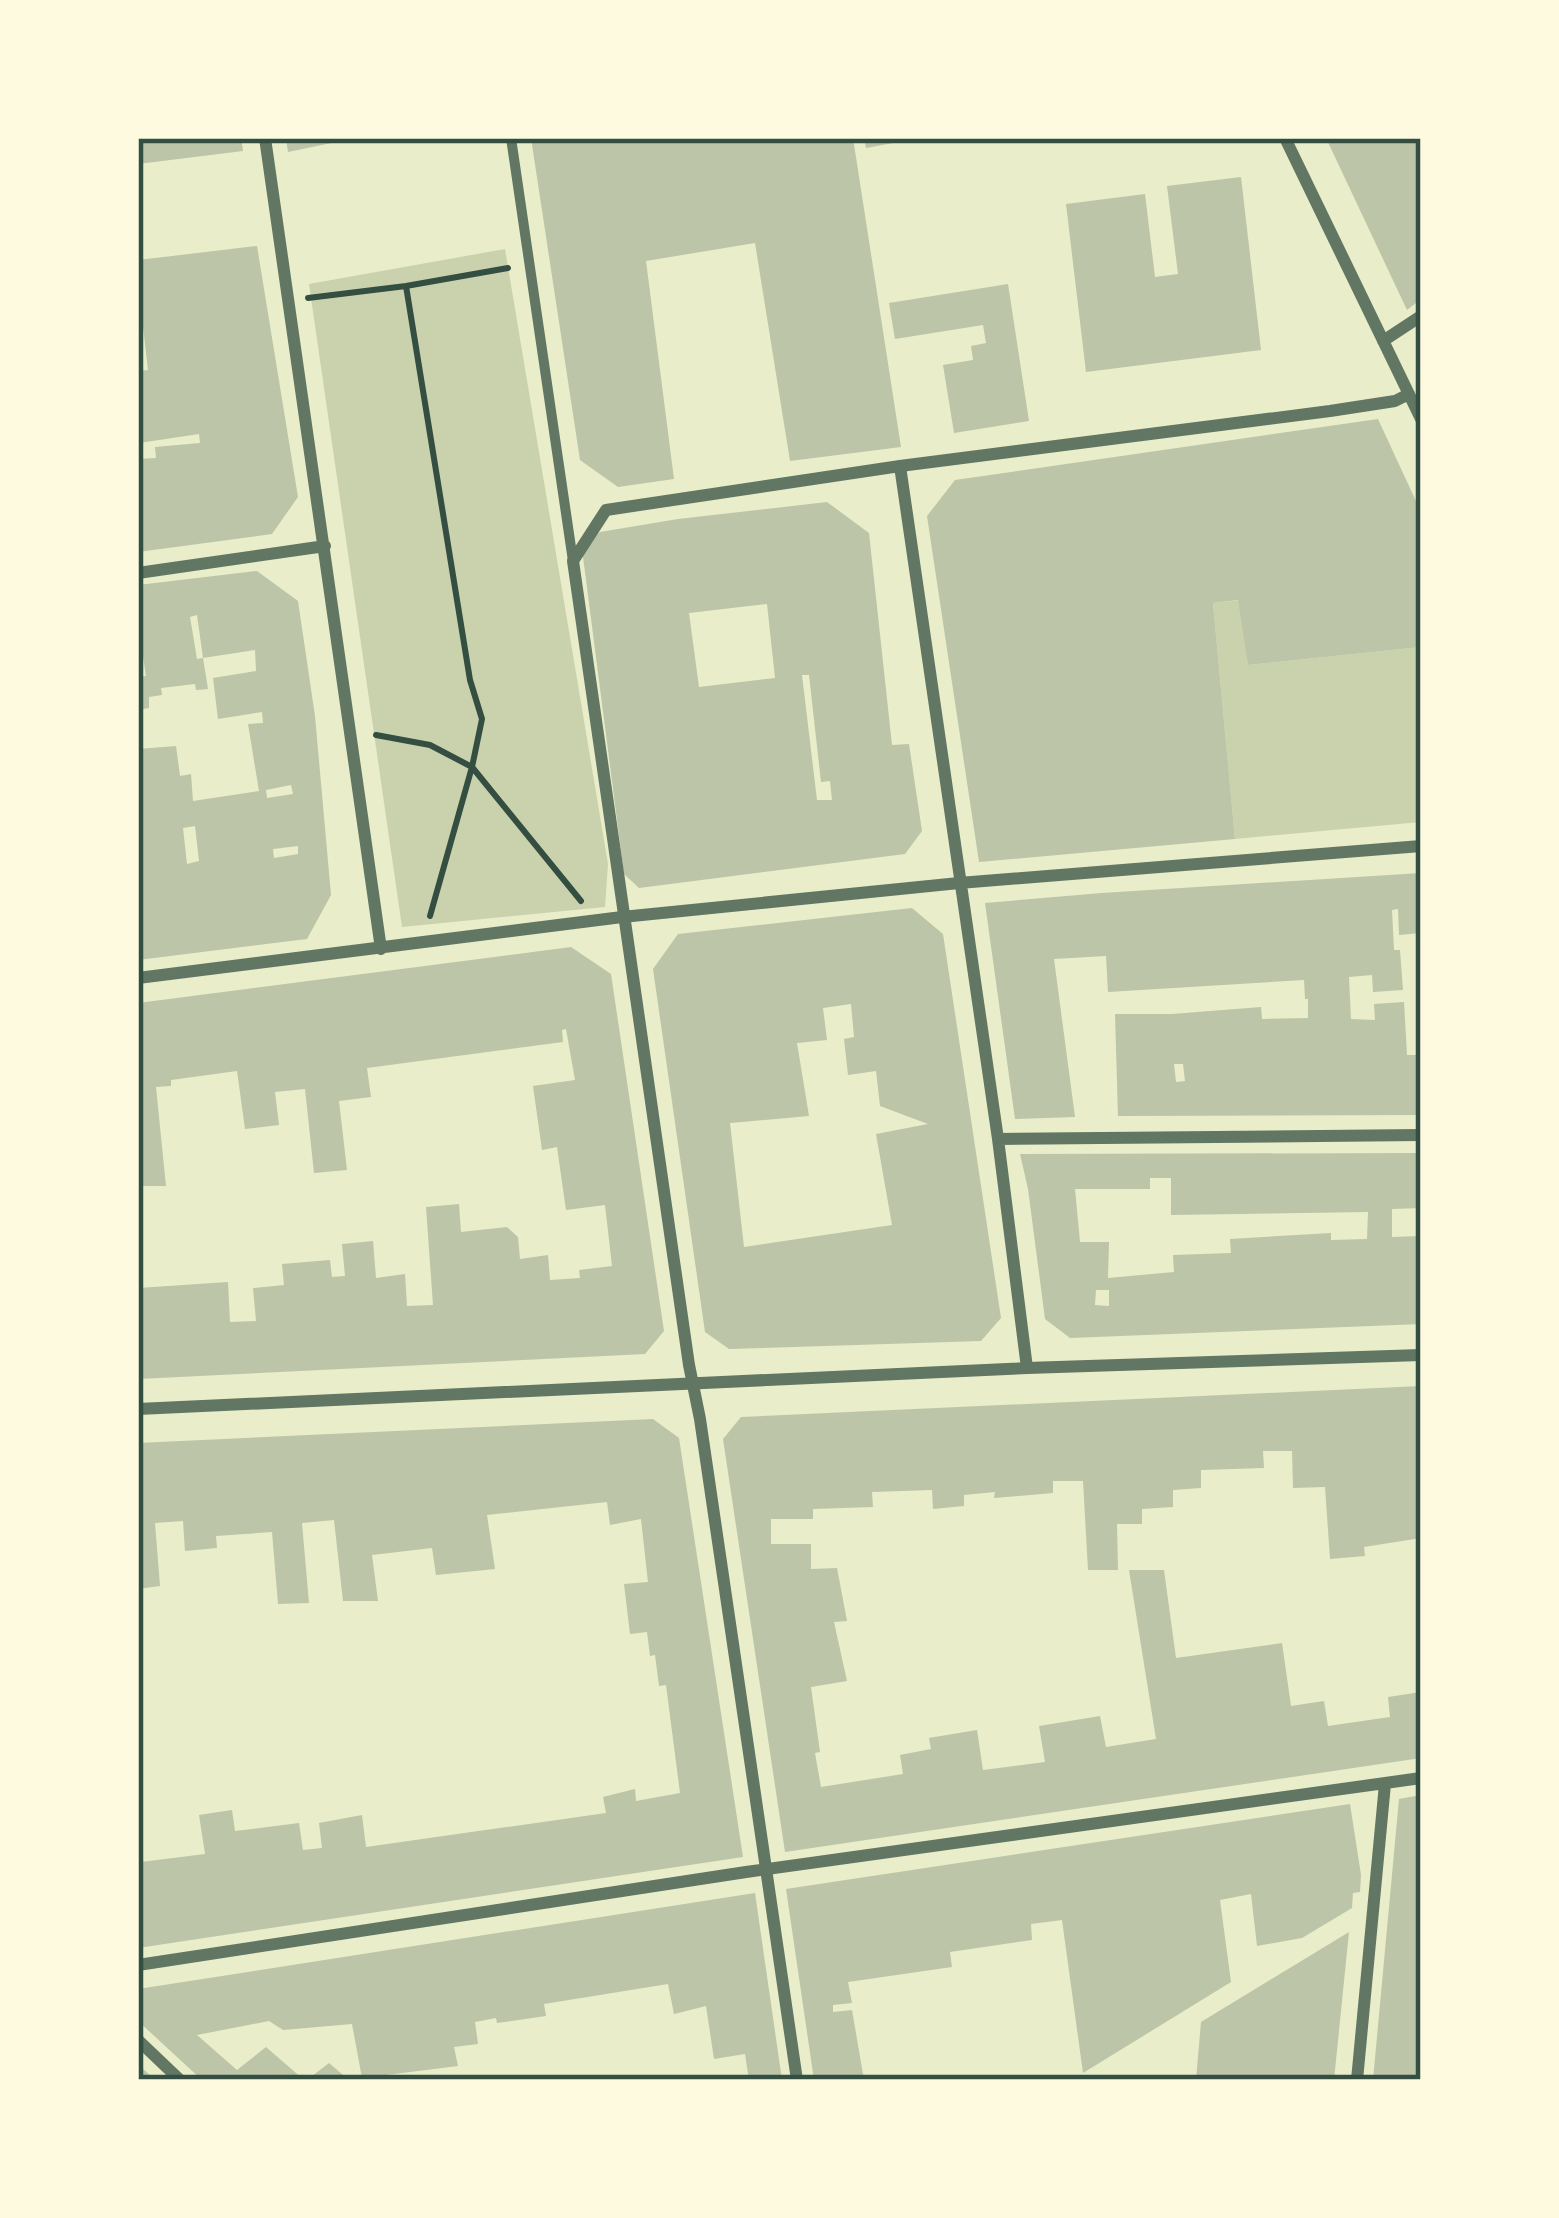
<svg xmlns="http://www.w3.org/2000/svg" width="1559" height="2218" viewBox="0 0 1559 2218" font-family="Raleway,sans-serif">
	<rect width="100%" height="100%" fill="#e9edc9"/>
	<path fill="#cad2ad" d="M 505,249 L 608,864 L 605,907 L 402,927 L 309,284 Z
		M 1241,600 L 1248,665 L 1421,647 L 1421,822 L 1235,839 L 1213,603 Z"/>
	<path fill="#bcc5a7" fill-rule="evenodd" d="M 138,138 L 241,138 L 243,151 L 138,164 Z
		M 286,138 L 346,138 L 346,140 L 288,152 Z
		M 531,138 L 853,138 L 901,447 L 790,461 L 755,243 L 646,261 L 674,479 L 618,487 L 580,460 Z
		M 864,138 L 909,138 L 910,140 L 866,148 Z
		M 1326,138 L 1421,138 L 1421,299 L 1407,310 Z
		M 1241,177 L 1261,350 L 1086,372 L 1066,204 L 1145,194 L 1155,277 L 1178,274 L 1167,186 Z
		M 257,246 L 298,497 L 272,534 L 138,552 L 138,459 L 156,458 L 155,447 L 200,443 L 199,434 L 139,443 L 138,371 L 148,370 L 142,318 L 138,318 L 138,260 Z
		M 1008,284 L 1029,421 L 954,433 L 943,365 L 973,360 L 971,346 L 986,343 L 983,325 L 895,339 L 889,303 Z
		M 1378,419 L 1421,512 L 1421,647 L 1248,665 L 1238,600 L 1213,603 L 1235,839 L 979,862 L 927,516 L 955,480 Z
		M 827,502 L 869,533 L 892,745 L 909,744 L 922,831 L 905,854 L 639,888 L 624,874 L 582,549 L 600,532 L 678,519 ZM 767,604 L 775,678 L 699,687 L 689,613 ZM 802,675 L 809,675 L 821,782 L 830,781 L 832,800 L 817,800 Z
		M 257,571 L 298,601 L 315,716 L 331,895 L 307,939 L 138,960 L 138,749 L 176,746 L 180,776 L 191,774 L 193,801 L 259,791 L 248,724 L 263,723 L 262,712 L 218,719 L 213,678 L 256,671 L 255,650 L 203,658 L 208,689 L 196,690 L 195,684 L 161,688 L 162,695 L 149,697 L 149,708 L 138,710 L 138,677 L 146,676 L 138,624 L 138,585 ZM 197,615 L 203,658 L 197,659 L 190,617 ZM 291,785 L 293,794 L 267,798 L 266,790 ZM 195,826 L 199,861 L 187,864 L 183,828 ZM 298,846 L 298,854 L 274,858 L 273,849 Z
		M 1421,873 L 1421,933 L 1399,935 L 1398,909 L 1392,910 L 1394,950 L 1400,950 L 1403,990 L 1373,992 L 1372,975 L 1349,977 L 1351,1019 L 1375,1020 L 1374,1004 L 1404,1002 L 1407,1055 L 1421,1055 L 1421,1115 L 1118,1116 L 1115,1014 L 1172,1014 L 1261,1007 L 1262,1019 L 1308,1018 L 1308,999 L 1305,999 L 1304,980 L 1108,992 L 1106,956 L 1054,959 L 1075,1117 L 1015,1119 L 985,903 L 1102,893 ZM 1174,1064 L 1183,1064 L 1185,1081 L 1176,1082 Z
		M 912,908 L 943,934 L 1001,1318 L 981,1341 L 729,1349 L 705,1332 L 653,969 L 678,934 ZM 851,1004 L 854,1037 L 844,1039 L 848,1075 L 876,1071 L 880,1106 L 928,1124 L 876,1134 L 892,1225 L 744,1247 L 730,1123 L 809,1116 L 797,1043 L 827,1040 L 823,1008 Z
		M 571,947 L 611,974 L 664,1331 L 645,1354 L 138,1379 L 138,1288 L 228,1282 L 230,1322 L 256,1321 L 253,1288 L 284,1285 L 282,1264 L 330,1260 L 332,1277 L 345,1276 L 342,1244 L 373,1241 L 376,1278 L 405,1274 L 407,1306 L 433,1305 L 426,1207 L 459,1204 L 461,1232 L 507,1227 L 518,1237 L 520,1259 L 548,1255 L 550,1280 L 580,1278 L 579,1270 L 612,1266 L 605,1205 L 566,1210 L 557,1147 L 542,1150 L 533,1086 L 575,1080 L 566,1029 L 562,1030 L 563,1042 L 367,1068 L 371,1097 L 339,1101 L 347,1170 L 314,1173 L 305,1089 L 275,1092 L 279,1125 L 245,1129 L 237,1071 L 171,1080 L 171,1086 L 156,1087 L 166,1186 L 138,1186 L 138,1003 Z
		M 1421,1153 L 1421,1208 L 1392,1209 L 1392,1237 L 1421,1236 L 1421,1324 L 1070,1338 L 1045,1319 L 1028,1189 L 1020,1154 ZM 1150,1178 L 1171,1178 L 1171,1215 L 1368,1212 L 1367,1239 L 1331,1240 L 1331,1233 L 1230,1239 L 1231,1253 L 1173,1255 L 1174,1272 L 1108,1278 L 1109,1242 L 1080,1242 L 1075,1189 L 1150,1189 ZM 1096,1290 L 1109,1290 L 1109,1306 L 1095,1305 Z
		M 1421,1386 L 1421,1538 L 1364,1547 L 1365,1556 L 1330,1559 L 1325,1487 L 1293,1488 L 1292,1451 L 1263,1451 L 1264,1468 L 1201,1470 L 1201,1488 L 1173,1490 L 1173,1507 L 1142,1509 L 1142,1524 L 1117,1524 L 1118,1570 L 1088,1570 L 1083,1481 L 1053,1481 L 1053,1493 L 994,1498 L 995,1492 L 964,1495 L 964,1506 L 933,1509 L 932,1490 L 872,1492 L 873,1507 L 813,1509 L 813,1519 L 771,1519 L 771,1544 L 811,1544 L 811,1569 L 837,1568 L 847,1621 L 834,1622 L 847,1681 L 811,1687 L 820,1752 L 815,1753 L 821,1787 L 903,1774 L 900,1755 L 931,1749 L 929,1738 L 977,1730 L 983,1770 L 1045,1762 L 1039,1726 L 1100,1716 L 1106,1747 L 1156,1739 L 1129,1570 L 1164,1570 L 1176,1658 L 1282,1643 L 1291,1706 L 1324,1701 L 1328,1726 L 1390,1717 L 1388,1697 L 1421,1692 L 1421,1758 L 785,1852 L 723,1439 L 741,1417 Z
		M 653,1419 L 679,1438 L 743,1857 L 138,1948 L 138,1876 L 143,1875 L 141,1862 L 205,1854 L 199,1815 L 232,1810 L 235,1831 L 299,1823 L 303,1850 L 322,1848 L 319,1823 L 362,1815 L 366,1847 L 606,1813 L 603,1797 L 635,1789 L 636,1801 L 680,1793 L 666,1685 L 659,1686 L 655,1655 L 650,1656 L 647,1632 L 630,1634 L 624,1584 L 648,1582 L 641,1519 L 610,1525 L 607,1502 L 487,1515 L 495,1569 L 436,1575 L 432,1548 L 372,1555 L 378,1601 L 343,1601 L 334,1520 L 302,1523 L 309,1603 L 278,1604 L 272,1532 L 216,1536 L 217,1548 L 185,1551 L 183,1521 L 155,1523 L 160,1586 L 138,1589 L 138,1443 Z
		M 1421,1795 L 1421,2080 L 1373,2080 L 1399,1799 Z
		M 1350,1804 L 1361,1875 L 1360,1892 L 1353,1893 L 1352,1908 L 1302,1938 L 1257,1946 L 1251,1894 L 1220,1900 L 1231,1982 L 1083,2073 L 1062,1920 L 1031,1924 L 1032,1940 L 950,1952 L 952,1967 L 848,1982 L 852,2003 L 833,2005 L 833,2012 L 852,2010 L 864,2080 L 814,2080 L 786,1889 Z
		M 755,1893 L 782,2080 L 749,2080 L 745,2054 L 714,2059 L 706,2006 L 674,2014 L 668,1984 L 544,2004 L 546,2016 L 497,2023 L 496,2018 L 475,2022 L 478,2044 L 454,2047 L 458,2066 L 362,2078 L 352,2024 L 283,2030 L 269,2021 L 197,2035 L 237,2070 L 266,2047 L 304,2080 L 202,2080 L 138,2021 L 138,1989 Z
		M 1349,1932 L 1334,2080 L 1196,2080 L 1201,2022 Z
		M 329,2063 L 349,2080 L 307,2080 Z
		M 138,2064 L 155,2080 L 138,2080 Z"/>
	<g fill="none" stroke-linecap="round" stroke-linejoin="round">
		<path stroke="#344e41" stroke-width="6" d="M 406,286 L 470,680 L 482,719 L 472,767 L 581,901
			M 308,298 L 406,286 L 508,268
			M 376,735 L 430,745 L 472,767 L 430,916"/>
		<path stroke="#617663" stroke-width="10" d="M 511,138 L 573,561"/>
		<path stroke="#617663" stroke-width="12" d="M 265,138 L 381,949
			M 1285,138 L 1421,419
			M 1383,341 L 1421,316
			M 900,466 L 998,1139 L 1027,1368
			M 138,573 L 325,546
			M 138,978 L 622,917 L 959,883 L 1421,846
			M 998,1139 L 1421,1135
			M 138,1409 L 1027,1368 L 1421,1355
			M 138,1965 L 746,1872 L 1421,1778
			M 138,2040 L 180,2080
			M 797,2080 L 700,1419 L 689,1365 L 573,561 L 606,510 L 900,466 L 1330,411 L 1395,401 L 1409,394
			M 1357,2080 L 1385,1784"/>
	</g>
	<rect width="1559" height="2218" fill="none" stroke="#fefae0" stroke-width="282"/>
	<rect x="141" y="141" width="1277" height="1936" fill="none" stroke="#344e41" stroke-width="4.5"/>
</svg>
